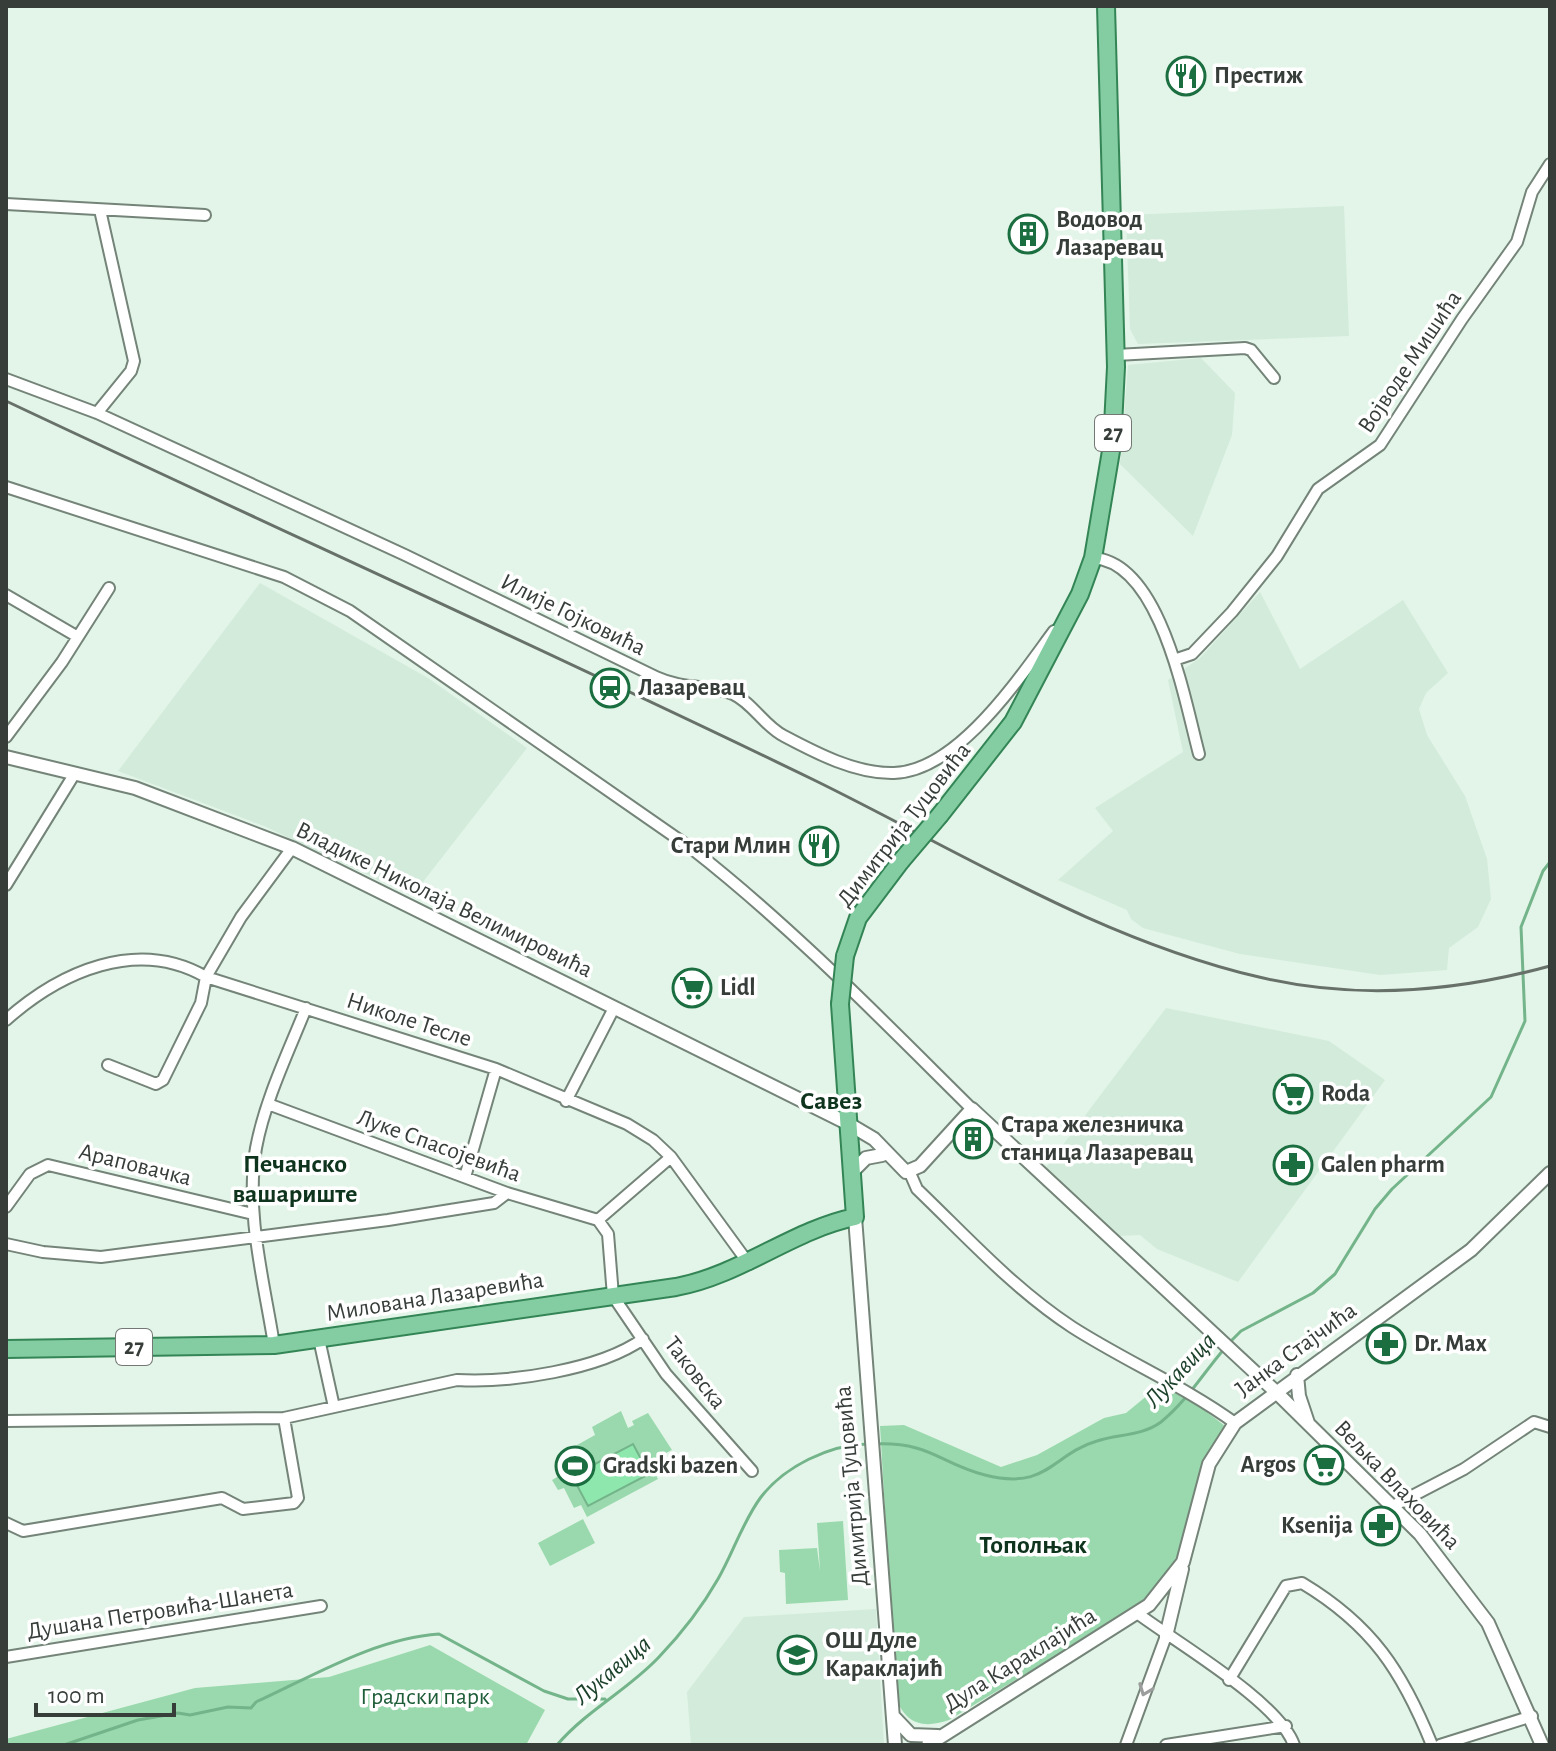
<svg xmlns="http://www.w3.org/2000/svg" width="1556" height="1751" viewBox="0 0 1556 1751" font-family="'Alegreya Sans',sans-serif">
	<rect width="100%" height="100%" fill="#e3f5e8"/>
	<path fill="#d3ebda" d="M 1344,206 L 1349,336 L 1138,344 L 1130,329 L 1126,215 Z
		M 1201,358 L 1235,393 L 1232,435 L 1193,536 L 1120,464 L 1128,365 Z
		M 260,583 L 428,678 L 527,748 L 412,896 L 264,826 L 118,771 Z
		M 1260,592 L 1300,669 L 1403,600 L 1448,673 L 1426,693 L 1419,709 L 1427,735 L 1465,796 L 1487,859 L 1491,899 L 1478,927 L 1449,948 L 1447,970 L 1380,975 L 1240,954 L 1143,928 L 1131,919 L 1127,910 L 1058,880 L 1113,831 L 1095,808 L 1183,752 L 1168,680 L 1200,658 Z
		M 1166,1008 L 1329,1041 L 1385,1080 L 1238,1282 L 1157,1249 L 1140,1235 L 1119,1236 L 1044,1170 Z
		M 876,1609 L 884,1745 L 691,1745 L 687,1692 L 744,1617 Z"/>
	<path fill="#9ad9ad" d="M 1160,1385 L 1199,1406 L 1225,1426 L 1202,1466 L 1181,1548 L 1167,1575 L 1145,1602 L 949,1720 C 923,1729 906,1724 896,1698 L 880,1426 L 904,1425 L 1001,1467 L 1037,1455 L 1104,1418 L 1126,1413 Z
		M 621,1411 L 628,1428 L 634,1425 L 632,1421 L 648,1413 L 672,1450 L 656,1458 L 659,1464 L 652,1468 L 658,1479 L 587,1517 L 581,1505 L 574,1508 L 564,1488 L 558,1490 L 552,1480 L 559,1476 L 555,1467 L 565,1462 L 561,1454 L 595,1435 L 592,1427 Z
		M 583,1519 L 595,1543 L 550,1566 L 538,1543 Z
		M 843,1521 L 848,1600 L 786,1604 L 785,1573 L 780,1572 L 779,1550 L 817,1548 L 820,1571 L 817,1523 Z
		M 430,1645 L 545,1710 L 526,1745 L 6,1745 L 6,1739 L 195,1688 L 329,1677 Z"/>
	<path fill="#8ee7ac" stroke="#74b48a" stroke-width="2" d="M 633,1444 L 649,1474 L 588,1506 L 572,1476 Z"/>
	<g fill="none" stroke-linecap="round" stroke-linejoin="round">
		<path stroke="#74b48a" stroke-width="3" d="M 1230,1342 L 1241,1331 L 1313,1293 L 1335,1274 L 1375,1209 L 1392,1189 L 1491,1097 L 1525,1021 L 1521,927 L 1543,871 L 1550,862
			M 875,1444 C 931,1442 939,1463 985,1475 C 1048,1491 1052,1454 1097,1441 C 1119,1434 1142,1436 1161,1422 C 1187,1401 1204,1372 1225,1348
			M 64,1745 L 138,1720 L 178,1713 L 190,1715 L 228,1707 L 251,1708 L 256,1702 C 313,1676 376,1638 439,1634 L 544,1691 L 568,1699 L 605,1699
			M 557,1745 C 587,1710 628,1690 659,1657 C 681,1634 702,1607 718,1579 C 733,1553 743,1521 761,1497 C 785,1466 829,1445 867,1444"/>
		<defs>
			<path id="minor" d="M 6,204 L 205,215
				M 1116,355 L 1245,348 L 1251,350 L 1274,378
				M 6,379 L 97,413 L 405,555 L 656,677 C 684,690 709,684 733,694 C 753,703 764,726 784,736 C 816,753 856,774 894,773 C 958,771 1019,678 1054,631
				M 97,413 L 131,371 L 134,361 L 100,210
				M 6,487 L 284,577 L 350,611 L 691,848 C 792,927 881,1019 972,1109
				M 1093,558 C 1161,562 1185,702 1199,754
				M 6,595 L 78,637
				M 1174,660 L 1192,654 L 1232,612 L 1277,556 L 1318,489 L 1380,445 L 1462,319 L 1517,242 L 1532,192 L 1550,164
				M 6,737 L 62,662 L 109,588
				M 6,885 L 75,773
				M 6,1020 C 60,972 137,937 206,977 L 496,1069 L 627,1124 L 653,1140 L 671,1157 L 749,1264
				M 108,1065 L 156,1084 L 163,1080 L 201,1003 L 206,977 L 241,917 L 292,848
				M 566,1101 L 614,1008
				M 268,1104 L 507,1193 L 598,1220
				M 671,1157 L 598,1220 L 608,1234 L 613,1296 L 666,1374 L 752,1471
				M 910,1173 L 917,1189 C 967,1237 1014,1289 1072,1327 C 1125,1361 1184,1386 1235,1423
				M 465,1177 L 496,1069
				M 6,1207 L 30,1174 L 48,1165 L 253,1214
				M 6,1244 L 43,1252 L 101,1257 L 388,1220 L 494,1203 L 507,1193
				M 319,1339 L 334,1407
				M 274,1345 C 264,1281 245,1213 256,1148 C 265,1100 288,1053 306,1008
				M 6,1421 L 284,1418 L 457,1380 C 510,1383 599,1370 643,1339
				M 1393,1506 L 1464,1469 L 1534,1422 L 1550,1427
				M 6,1523 L 23,1531 L 222,1498 L 243,1509 L 294,1503 L 298,1498 L 284,1418
				M 1137,1613 C 1177,1643 1279,1702 1294,1745
				M 6,1657 L 321,1606
				M 1229,1680 L 1286,1586 L 1302,1583 C 1372,1625 1402,1671 1432,1745
				M 1126,1745 L 1166,1636
				M 1166,1745 L 1286,1726
				M 1440,1745 L 1532,1716"/>
			<path id="tertiary" d="M 6,757 L 135,788 L 292,848 L 847,1123 L 874,1139 L 906,1172 L 920,1166 L 972,1109 L 1275,1391 L 1420,1534 L 1488,1623 L 1542,1745
				M 851,1173 L 866,1158 L 882,1155
				M 855,1217 L 895,1745
				M 1297,1375 L 1299,1396 L 1308,1423
				M 1166,1636 L 1182,1569
				M 893,1716 L 911,1735 L 938,1736
				M 928,1745 L 1149,1605 L 1183,1562 L 1209,1464 L 1235,1423 L 1471,1250 L 1550,1173"/>
			<path id="primary" d="M 940,815 L 1013,722 L 1080,594 L 1093,558 L 1112,445 L 1116,367 L 1106,6
				M 845,956 L 858,918 L 901,861
				M 6,1349 L 274,1345 L 676,1287 C 741,1275 792,1230 855,1217 L 840,1004"/>
		</defs>
		<use href="#minor" stroke="#748478" stroke-width="14"/>
		<use href="#tertiary" stroke="#748478" stroke-width="16"/>
		<use href="#primary" stroke="#348556" stroke-width="20"/>
		<use href="#minor" stroke="#fff" stroke-width="10"/>
		<use href="#tertiary" stroke="#fff" stroke-width="12"/>
		<use href="#primary" stroke="#84cda3" stroke-width="16"/>
		<path stroke="#67716a" stroke-width="3" d="M 6,401 C 275,528 546,650 814,780 C 959,851 1100,940 1259,977 C 1355,1000 1455,992 1550,966"/>
		<defs>
			<path id="primary-bridge" d="M 901,861 L 940,815
				M 840,1004 L 845,956"/>
		</defs>
		<use href="#primary-bridge" stroke="#348556" stroke-width="20" stroke-linecap="butt"/>
		<use href="#primary-bridge" stroke="#84cda3" stroke-width="16"/>
	</g>
	<defs><path id="oneway-chevron" d="M-2-3.5L2.5 0L-2 3.5" fill="none" stroke-width="1.6" stroke-linecap="round" stroke-linejoin="round" transform="scale(2)"/></defs>
	<use stroke="#9b9e9c" href="#oneway-chevron" transform="translate(1145 1690) rotate(111)"/>
	<defs>
		<symbol id="restaurant-ring" viewBox="-11 -11 22 22"><circle r="9.5" fill="#fff" stroke="#1b6e40" stroke-width="1.5"/><path d="M-5-6h1v4h1v-4h1v4h1v-4h1v5L-1.5 .5V6h-2V.5L-5-1ZM5-6V6H3V1.5H1.5Q1.5-4 5-6Z" fill="#1b6e40"/></symbol>
		<symbol id="building-ring" viewBox="-11 -11 22 22"><circle r="9.5" fill="#fff" stroke="#1b6e40" stroke-width="1.5"/><path d="M-4-6H4V6H1V3H-1V6H-4ZM-2.5-4.3h1.7v1.8h-1.7ZM.8-4.3h1.7v1.8H.8ZM-2.5-1h1.7V.8h-1.7ZM.8-1h1.7V.8H.8Z" fill="#1b6e40"/></symbol>
		<symbol id="station-ring" viewBox="-11 -11 22 22"><circle r="9.5" fill="#fff" stroke="#1b6e40" stroke-width="1.5"/><path d="M-3-6H3Q5-6 5-4V2Q5 4 3 4L4.5 6H3L1.5 4h-3L-3 6H-4.5L-3 4Q-5 4-5 2V-4Q-5-6-3-6ZM-3.5-4v3h7v-3ZM-3.5 1v1.5H-2V1ZM2 1v1.5H3.5V1Z" fill="#1b6e40"/></symbol>
		<symbol id="supermarket-ring" viewBox="-11 -11 22 22"><circle r="9.5" fill="#fff" stroke="#1b6e40" stroke-width="1.5"/><path d="M-6-5.5h2.5l.6 2H6L4.5 2H-2.5L-4.4-4H-6ZM-1.5 3.2a1.3 1.3 0 1 0 .1 0ZM3 3.2a1.3 1.3 0 1 0 .1 0Z" fill="#1b6e40"/></symbol>
		<symbol id="pharmacy-ring" viewBox="-11 -11 22 22"><circle r="9.5" fill="#fff" stroke="#1b6e40" stroke-width="1.5"/><path d="M-2-6h4v4h4v4h-4v4h-4v-4h-4v-4h4Z" fill="#1b6e40"/></symbol>
		<symbol id="stadium-ring" viewBox="-11 -11 22 22"><circle r="9.5" fill="#fff" stroke="#1b6e40" stroke-width="1.5"/><path d="M0-5a6.5 5 0 1 0 0 10a6.5 5 0 1 0 0-10ZM-3.5-1.8h7v3.6h-7Z" fill="#1b6e40"/></symbol>
		<symbol id="school-ring" viewBox="-11 -11 22 22"><circle r="9.5" fill="#fff" stroke="#1b6e40" stroke-width="1.5"/><path d="M0-5L7-2L0 1L-7-2ZM-4 1L0 2.5L4 1V4Q0 6-4 4Z" fill="#1b6e40"/></symbol>
	</defs>
	<g fill-rule="evenodd">
		<use href="#restaurant-ring" x="1164" y="54" width="44" height="44"/>
		<use href="#building-ring" x="1006" y="212" width="44" height="44"/>
		<use href="#station-ring" x="588" y="666" width="44" height="44"/>
		<use href="#restaurant-ring" x="797" y="824" width="44" height="44"/>
		<use href="#supermarket-ring" x="670" y="966" width="44" height="44"/>
		<use href="#supermarket-ring" x="1271" y="1072" width="44" height="44"/>
		<use href="#building-ring" x="951" y="1117" width="44" height="44"/>
		<use href="#pharmacy-ring" x="1271" y="1143" width="44" height="44"/>
		<use href="#pharmacy-ring" x="1364" y="1322" width="44" height="44"/>
		<use href="#supermarket-ring" x="1302" y="1443" width="44" height="44"/>
		<use href="#stadium-ring" x="553" y="1444" width="44" height="44"/>
		<use href="#pharmacy-ring" x="1359" y="1504" width="44" height="44"/>
		<use href="#school-ring" x="775" y="1633" width="44" height="44"/>
	</g>
	<g text-anchor="middle" dominant-baseline="central" stroke-width="7" stroke-linejoin="round" paint-order="stroke">
		<g fill="#fff" stroke="#737874" stroke-width="2">
			<rect x="1095" y="415" width="36" height="36" rx="6"/>
			<rect x="116" y="1329" width="36" height="36" rx="6"/>
		</g>
		<g font-size="22" font-weight="bold" fill="#373e39">
			<text x="1113" y="433">27</text>
			<text x="134" y="1347">27</text>
		</g>
		<g font-size="24" font-weight="bold" fill="#373e39" stroke="#fff" text-anchor="start">
			<text x="1214" y="76">Престиж</text>
			<text x="1056" y="220">Водовод<tspan x="1056" dy="28">Лазаревац</tspan></text>
			<text x="638" y="688">Лазаревац</text>
			<text x="791" y="846" text-anchor="end">Стари Млин</text>
			<text x="720" y="988">Lidl</text>
			<text x="1321" y="1094">Roda</text>
			<text x="1001" y="1125">Стара железничка<tspan x="1001" dy="28">станица Лазаревац</tspan></text>
			<text x="1321" y="1165">Galen pharm</text>
			<text x="1414" y="1344">Dr. Max</text>
			<text x="1296" y="1465" text-anchor="end">Argos</text>
			<text x="603" y="1466">Gradski bazen</text>
			<text x="1353" y="1526" text-anchor="end">Ksenija</text>
			<text x="825" y="1641">ОШ Дуле<tspan x="825" dy="28">Караклајић</tspan></text>
		</g>
		<g font-size="24" fill="#373e39" stroke="#fff">
			<text transform="translate(1410 362) rotate(-56)">Војводе Мишића</text>
			<text transform="translate(573 615) rotate(26)">Илије Гојковића</text>
			<text transform="translate(904 825) rotate(-52)">Димитрија Туцовића</text>
			<text transform="translate(444 900) rotate(26)">Владике Николаја Велимировића</text>
			<text transform="translate(409 1020) rotate(18)">Николе Тесле</text>
			<text transform="translate(439 1146) rotate(20)">Луке Спасојевића</text>
			<text transform="translate(135 1165) rotate(14)">Араповачка</text>
			<text transform="translate(435 1297) rotate(-9)">Милована Лазаревића</text>
			<text transform="translate(1296 1350) rotate(-36)">Јанка Стајчића</text>
			<text transform="translate(695 1373) rotate(52)">Таковска</text>
			<text transform="translate(1397 1485) rotate(46)">Вељка Влаховића</text>
			<text transform="translate(852 1486) rotate(-95)">Димитрија Туцовића</text>
			<text transform="translate(160 1611) rotate(-9)">Душана Петровића-Шанета</text>
			<text transform="translate(1020 1660) rotate(-32)">Дула Караклајића</text>
		</g>
		<g font-size="24" fill="#1e5d38" stroke="#fff">
			<text x="425" y="1697">Градски парк</text>
		</g>
		<g font-size="26" font-weight="bold" fill="#0e341d" stroke="#fff">
			<text x="831" y="1101">Савез</text>
			<text x="295" y="1164">Печанско<tspan x="295" dy="30">вашариште</tspan></text>
			<text x="1033" y="1545">Тополњак</text>
		</g>
		<g font-size="26" font-style="italic" fill="#1d422b" stroke="#fff">
			<text transform="translate(1180 1370) rotate(-47)">Лукавица</text>
			<text transform="translate(612 1670) rotate(-40)">Лукавица</text>
		</g>
	</g>
	<rect width="1556" height="1751" fill="none" stroke="#373e39" stroke-width="16"/>
	<path d="M36 1703v12h138v-12" fill="none" stroke="#373e39" stroke-width="4"/>
	<text x="48" y="1703" font-size="24" fill="#373e39" stroke="#ffffff" stroke-width="6" paint-order="stroke">100 m</text>
</svg>
